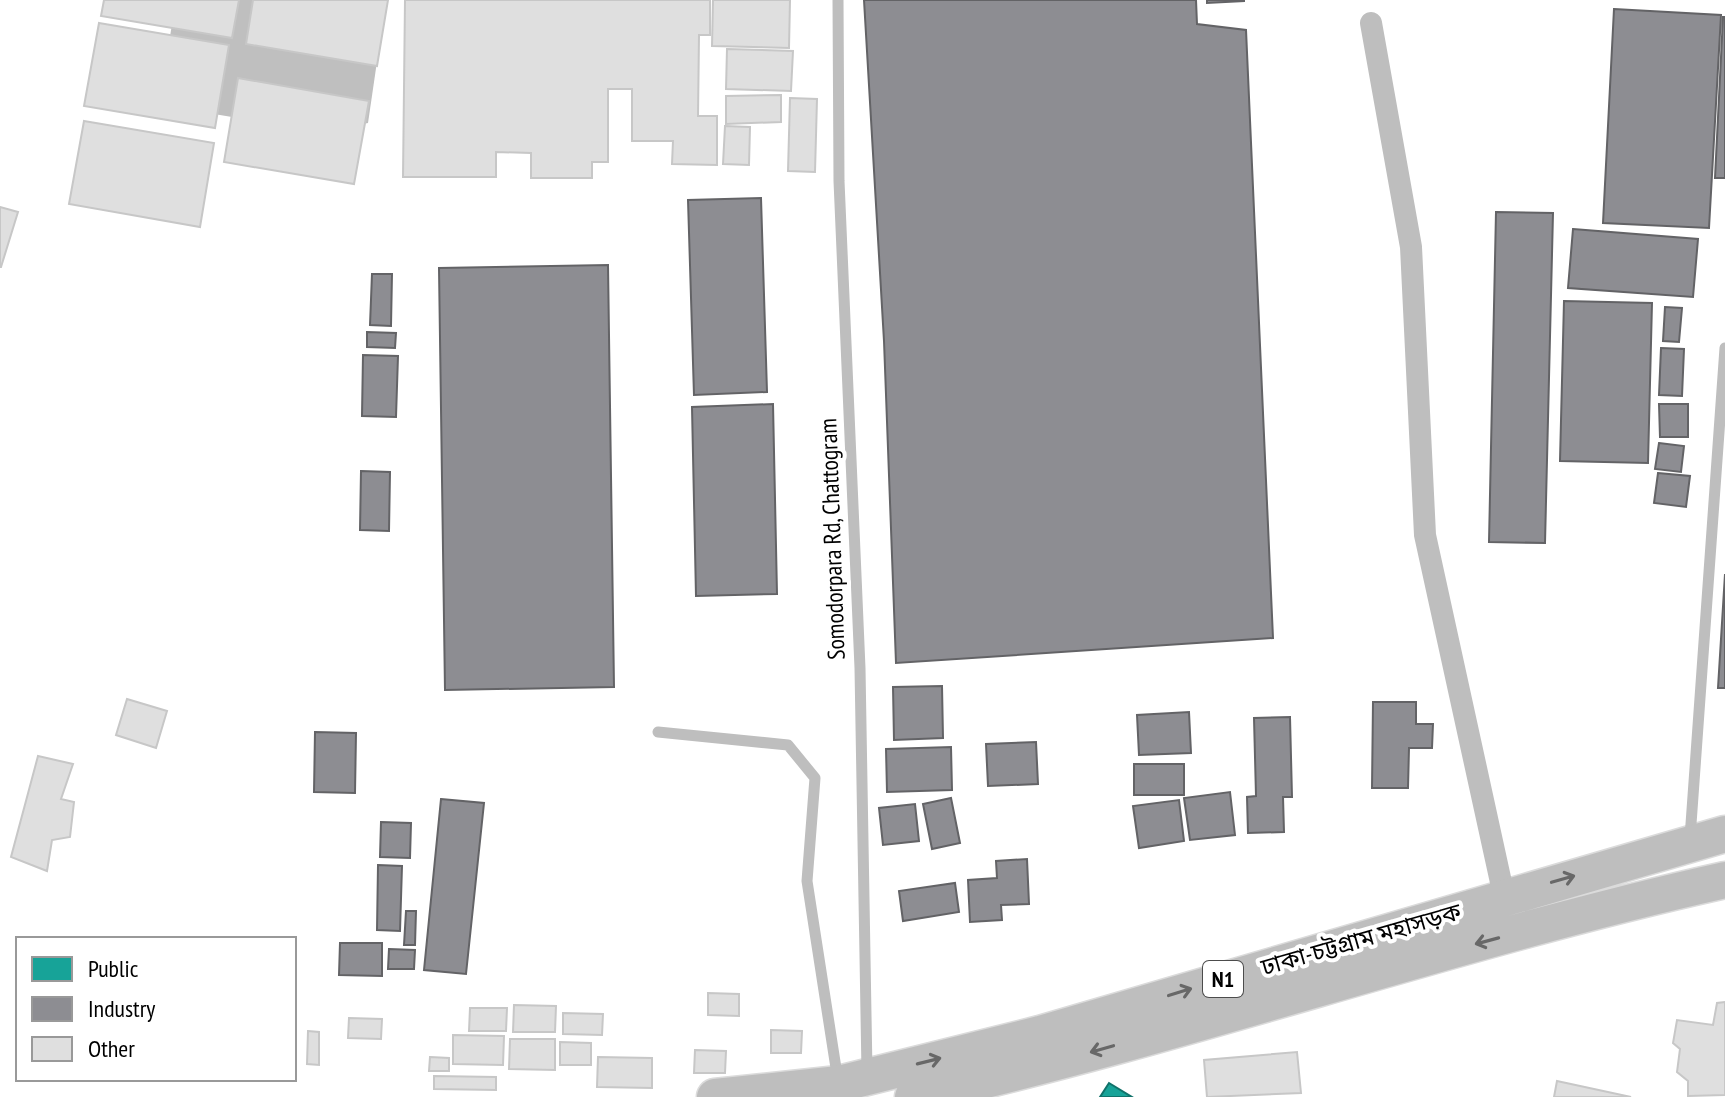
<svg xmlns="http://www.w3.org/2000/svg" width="1725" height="1097" viewBox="0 0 1725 1097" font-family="'PT Sans Narrow','Noto Sans Bengali',sans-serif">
	<rect width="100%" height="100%" fill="#fff"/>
	<path fill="#bfbfbf" d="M 176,0 L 386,0 L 368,123 L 323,132 L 214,114 L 164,73 Z"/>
	<path fill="#17a398" stroke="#10726a" stroke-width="2" d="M 1109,1083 L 1132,1097 L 1100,1097 Z"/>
	<path fill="#8d8d92" stroke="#636366" stroke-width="2" d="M 864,0 L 1196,0 L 1197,24 L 1246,30 L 1273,638 L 896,663 L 884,341 Z
		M 1207,0 L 1244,0 L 1244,1 L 1207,3 Z
		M 1614,9 L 1721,15 L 1709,228 L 1603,223 Z
		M 1723,17 L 1725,17 L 1725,178 L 1715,178 Z
		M 761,198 L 767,392 L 694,395 L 688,200 Z
		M 1496,212 L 1553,213 L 1545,543 L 1489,542 Z
		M 1573,229 L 1698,239 L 1693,297 L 1568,288 Z
		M 608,265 L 614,687 L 445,690 L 439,268 Z
		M 372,274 L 392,274 L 391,326 L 370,325 Z
		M 1564,301 L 1652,303 L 1648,463 L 1560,461 Z
		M 1665,307 L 1682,308 L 1679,342 L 1663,341 Z
		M 367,332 L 396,333 L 395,348 L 367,347 Z
		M 1661,348 L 1684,349 L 1682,396 L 1659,395 Z
		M 363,355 L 398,356 L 396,417 L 362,416 Z
		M 773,404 L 777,594 L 696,596 L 692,407 Z
		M 1659,404 L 1688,404 L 1688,437 L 1660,437 Z
		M 1659,443 L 1684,446 L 1681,472 L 1655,469 Z
		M 361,471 L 390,472 L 389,531 L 360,530 Z
		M 1658,473 L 1690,476 L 1686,507 L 1654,503 Z
		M 1725,574 L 1725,688 L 1718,688 Z
		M 942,686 L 943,738 L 894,740 L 893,687 Z
		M 1373,702 L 1416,702 L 1416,724 L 1433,724 L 1432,748 L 1409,748 L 1408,788 L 1372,788 Z
		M 1189,712 L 1191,753 L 1139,755 L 1137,715 Z
		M 1290,717 L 1292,797 L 1283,797 L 1284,832 L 1248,833 L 1247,797 L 1256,796 L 1254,718 Z
		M 315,732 L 356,733 L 355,793 L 314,792 Z
		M 1036,742 L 1038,784 L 988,786 L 986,744 Z
		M 951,747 L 952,790 L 887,792 L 886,749 Z
		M 1134,764 L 1184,764 L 1184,795 L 1134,795 Z
		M 1230,792 L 1235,835 L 1190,840 L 1184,798 Z
		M 951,798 L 960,843 L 932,849 L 923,804 Z
		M 441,799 L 484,803 L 466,974 L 424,970 Z
		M 1179,800 L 1184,841 L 1139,848 L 1133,806 Z
		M 915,804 L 919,841 L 883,845 L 879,808 Z
		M 381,822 L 411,823 L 410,858 L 380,857 Z
		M 1027,859 L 1029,904 L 1001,905 L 1002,920 L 970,922 L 968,880 L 997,878 L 996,861 Z
		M 378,865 L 402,866 L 400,931 L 377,930 Z
		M 955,883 L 959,912 L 903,921 L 899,891 Z
		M 406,911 L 416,911 L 415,945 L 404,945 Z
		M 340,943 L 382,943 L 382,976 L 339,975 Z
		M 389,949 L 415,950 L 414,969 L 388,969 Z"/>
	<path fill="#dfdfdf" stroke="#c7c7c7" stroke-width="2" d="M 104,0 L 239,0 L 232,38 L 101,16 Z
		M 253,0 L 388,0 L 377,66 L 246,44 Z
		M 405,0 L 710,0 L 710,35 L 699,35 L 698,116 L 717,116 L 717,165 L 672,164 L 673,141 L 632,141 L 632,89 L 608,89 L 608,162 L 592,162 L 592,178 L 531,178 L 531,153 L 496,152 L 496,177 L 403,177 Z
		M 713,0 L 790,0 L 789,48 L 712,46 Z
		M 99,23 L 229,45 L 215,128 L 84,106 Z
		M 727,49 L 793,51 L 791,91 L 726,89 Z
		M 238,78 L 369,101 L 354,184 L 224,162 Z
		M 781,95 L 781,122 L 726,124 L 726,96 Z
		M 790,98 L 817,99 L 815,172 L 788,171 Z
		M 84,121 L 214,143 L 200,227 L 69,204 Z
		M 725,126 L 750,127 L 749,165 L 723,164 Z
		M 0,207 L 18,212 L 1,267 L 0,267 Z
		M 127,699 L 167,711 L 156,748 L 116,735 Z
		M 38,756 L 73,764 L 61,799 L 74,802 L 70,837 L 52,840 L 47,871 L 11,857 Z
		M 708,993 L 739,994 L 739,1016 L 708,1015 Z
		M 1725,1002 L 1725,1095 L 1688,1096 L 1688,1081 L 1677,1072 L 1680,1049 L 1673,1043 L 1677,1020 L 1713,1025 L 1717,1003 Z
		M 514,1005 L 556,1006 L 555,1032 L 513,1032 Z
		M 470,1008 L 507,1008 L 506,1031 L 469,1031 Z
		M 563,1013 L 603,1014 L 602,1035 L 563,1034 Z
		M 349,1018 L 382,1019 L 381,1039 L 348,1038 Z
		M 771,1030 L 802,1031 L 801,1053 L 771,1053 Z
		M 308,1031 L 319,1032 L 319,1065 L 307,1064 Z
		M 453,1035 L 504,1036 L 503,1065 L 453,1064 Z
		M 510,1039 L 555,1039 L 555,1070 L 509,1069 Z
		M 560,1042 L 591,1043 L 591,1065 L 560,1065 Z
		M 695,1050 L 726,1051 L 725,1073 L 694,1073 Z
		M 1297,1052 L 1301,1093 L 1207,1097 L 1204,1060 Z
		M 430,1057 L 449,1058 L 449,1071 L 429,1071 Z
		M 598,1057 L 652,1058 L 652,1088 L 597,1087 Z
		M 434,1076 L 496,1077 L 496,1090 L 434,1089 Z
		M 1557,1081 L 1631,1097 L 1554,1097 Z"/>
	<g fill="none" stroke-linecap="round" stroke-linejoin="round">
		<defs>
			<path id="trunk" d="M 715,1097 L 839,1084 L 1040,1034 L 1725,834
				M 913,1097 C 1186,1036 1451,941 1725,880"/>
		</defs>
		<use href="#trunk" stroke="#dbdbdb" stroke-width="39"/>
		<path stroke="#bebebe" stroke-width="11" d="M 838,0 L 839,181 L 860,668 L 867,1072
			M 658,732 L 788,745 L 815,778 L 807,881 L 838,1081
			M 1690,838 L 1725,348"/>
		<path stroke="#bebebe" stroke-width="22" d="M 1371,23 L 1411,247 L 1425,535 L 1504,896"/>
		<use href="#trunk" stroke="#bebebe" stroke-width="36"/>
	</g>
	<defs><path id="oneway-shaft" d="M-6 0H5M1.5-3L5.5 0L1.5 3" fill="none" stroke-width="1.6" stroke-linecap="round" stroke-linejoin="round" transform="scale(2)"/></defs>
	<g stroke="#686868">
		<use href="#oneway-shaft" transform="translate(1563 879) rotate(-16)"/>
		<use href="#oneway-shaft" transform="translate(1487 941) rotate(165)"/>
		<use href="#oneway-shaft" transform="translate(1180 992) rotate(-17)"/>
		<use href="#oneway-shaft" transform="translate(1102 1049) rotate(164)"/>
		<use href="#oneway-shaft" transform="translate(929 1061) rotate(-14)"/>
	</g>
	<g text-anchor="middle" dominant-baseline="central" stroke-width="8" stroke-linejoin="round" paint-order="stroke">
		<rect fill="#fff" stroke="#4c4c4c" stroke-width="2" x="1203" y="961" width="40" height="36" rx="6"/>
		<g font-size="22" font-weight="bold" fill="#000">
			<text x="1223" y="979">N1</text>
		</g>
		<g font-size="24" fill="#000" stroke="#fff">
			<text transform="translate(832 539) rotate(-92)">Somodorpara Rd, Chattogram</text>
			<text transform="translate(1361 939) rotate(-16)">ঢাকা-চট্টগ্রাম মহাসড়ক</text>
		</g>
	</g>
	<rect x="16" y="937" width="280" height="144" fill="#ffffff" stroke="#999999" stroke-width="2"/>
	<rect x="32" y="957" width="40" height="24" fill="#17a398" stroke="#999999" stroke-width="2"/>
	<text x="88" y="977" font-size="24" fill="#000000">Public</text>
	<rect x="32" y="997" width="40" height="24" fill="#8d8d92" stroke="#999999" stroke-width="2"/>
	<text x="88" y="1017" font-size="24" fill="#000000">Industry</text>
	<rect x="32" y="1037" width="40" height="24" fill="#dfdfdf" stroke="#999999" stroke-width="2"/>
	<text x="88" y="1057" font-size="24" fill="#000000">Other</text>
</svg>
